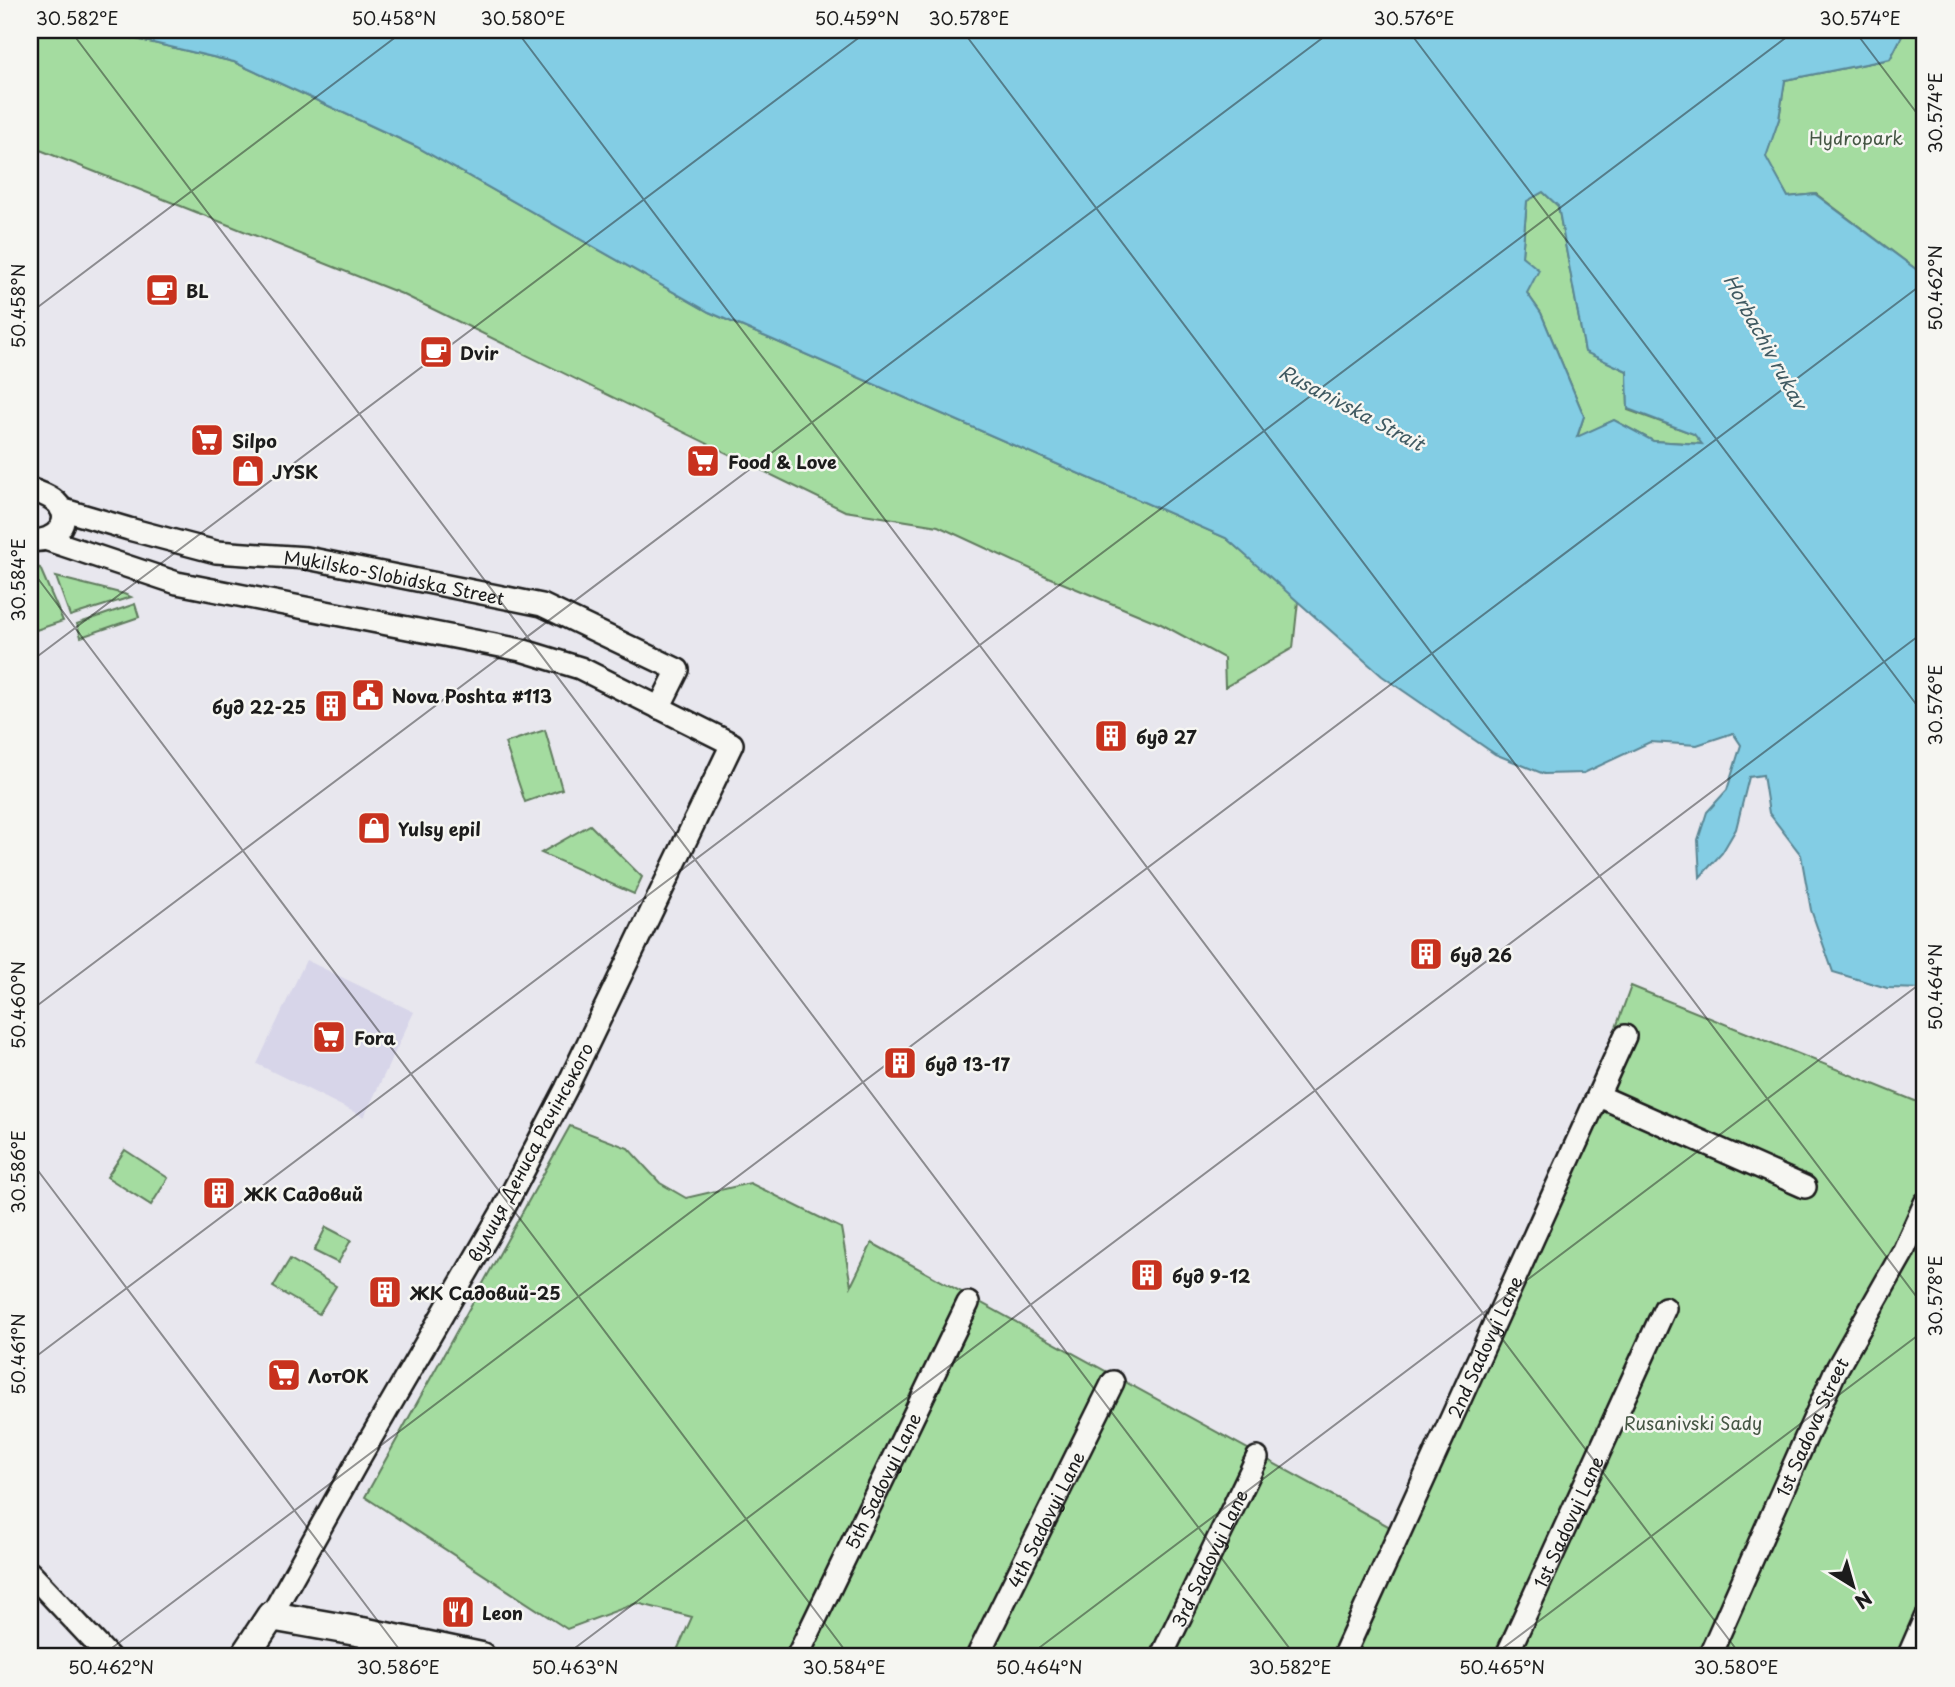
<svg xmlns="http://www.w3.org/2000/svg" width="1955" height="1687" viewBox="0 0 1955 1687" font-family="'Playpen Sans',sans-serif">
	<rect width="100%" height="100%" fill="#e8e7ee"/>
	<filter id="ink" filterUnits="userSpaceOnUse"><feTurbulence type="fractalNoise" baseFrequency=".0143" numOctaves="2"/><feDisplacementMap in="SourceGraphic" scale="14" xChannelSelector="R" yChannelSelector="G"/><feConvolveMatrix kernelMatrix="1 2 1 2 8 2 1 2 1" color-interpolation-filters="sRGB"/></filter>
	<g filter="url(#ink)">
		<path fill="#d7d5e9" d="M 306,960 L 414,1012 L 364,1117 L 257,1064 Z"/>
		<path fill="#a4dca0" stroke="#607c5e" stroke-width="2" d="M 30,30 L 98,30 L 234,62 L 417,147 L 709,312 L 1226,538 L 1298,601 L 1293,648 L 1225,687 L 1224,658 L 1161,624 L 1048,577 L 938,526 L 845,511 L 402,294 L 30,146 Z
			M 1905,30 L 1925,30 L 1925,276 L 1816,194 L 1788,197 L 1765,157 L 1779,119 L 1785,80 L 1890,59 Z
			M 1543,192 L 1558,206 L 1585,351 L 1627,371 L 1628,410 L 1694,434 L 1703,444 L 1653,441 L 1614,420 L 1577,438 L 1584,416 L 1541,313 L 1527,293 L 1522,256 L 1527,201 Z
			M 30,566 L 40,568 L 63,621 L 30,632 Z
			M 56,577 L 124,594 L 131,597 L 70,616 Z
			M 135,604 L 139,617 L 81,637 L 77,624 Z
			M 545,730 L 562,789 L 525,802 L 505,743 Z
			M 590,825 L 642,877 L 634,894 L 541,853 Z
			M 1631,986 L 1925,1105 L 1925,1657 L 674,1657 L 692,1617 L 637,1603 L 567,1629 L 365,1497 L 570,1126 L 628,1148 L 660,1183 L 686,1198 L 750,1183 L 841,1228 L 851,1286 L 872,1243 L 1390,1527 L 1614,1033 Z
			M 125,1150 L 168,1178 L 151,1205 L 107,1177 Z
			M 326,1227 L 351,1240 L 338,1263 L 314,1251 Z
			M 290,1259 L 336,1286 L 319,1314 L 273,1287 Z"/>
		<path fill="#83cde4" stroke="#5a8694" stroke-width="2" fill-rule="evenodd" d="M 98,30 L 1905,30 L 1890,59 L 1785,80 L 1779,119 L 1766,157 L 1788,197 L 1815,194 L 1925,276 L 1925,989 L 1887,988 L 1833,972 L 1811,910 L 1801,855 L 1769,813 L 1763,775 L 1749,777 L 1736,829 L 1722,853 L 1700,877 L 1698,840 L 1707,812 L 1727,790 L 1741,745 L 1733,733 L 1697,745 L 1650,742 L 1584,773 L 1544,774 L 1495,754 L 1382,676 L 1226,538 L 709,312 L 417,147 L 234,62 ZM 1543,192 L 1558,206 L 1585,352 L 1627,371 L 1628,409 L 1694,434 L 1702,444 L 1653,441 L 1614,420 L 1577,437 L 1584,416 L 1541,313 L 1527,293 L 1539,270 L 1522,256 L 1527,201 Z"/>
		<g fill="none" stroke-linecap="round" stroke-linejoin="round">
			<defs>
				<g id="minor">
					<path d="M 30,489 C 39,493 49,495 56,502 C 75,520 55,544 30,540"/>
					<path id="s1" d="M 61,509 L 129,529 L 216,552 L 307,558 L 542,605 L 678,670 L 659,708"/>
					<path d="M 48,540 L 177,583 L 521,650 L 580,668 L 732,744 L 566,1089 L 503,1210 L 357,1462 L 271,1616"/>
					<path d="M 1599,1096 L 1805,1187"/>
					<path d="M 30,1573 L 109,1657"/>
					<path id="s2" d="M 797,1657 L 968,1303"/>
					<path id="s3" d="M 977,1657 L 1113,1382"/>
					<path id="s4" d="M 1161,1657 L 1257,1458"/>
					<path id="s5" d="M 1343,1657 L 1625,1036"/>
					<path id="s6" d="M 1506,1657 L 1665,1308"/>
					<path id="s7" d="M 1709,1657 L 1835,1372 L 1903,1252 L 1925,1203"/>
					<path d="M 1908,1657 L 1925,1618"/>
				</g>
				<path id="major" d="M 244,1657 L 271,1616 L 362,1632 L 481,1657"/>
			</defs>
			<use href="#minor" stroke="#1c1c1c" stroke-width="26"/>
			<use href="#major" stroke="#1c1c1c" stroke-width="33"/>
			<use href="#minor" stroke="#f6f6f2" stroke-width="21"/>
			<use href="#major" stroke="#f6f6f2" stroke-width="28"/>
		</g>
	</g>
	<path fill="none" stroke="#1c1c1c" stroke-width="2" stroke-opacity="0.45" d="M 70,30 L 1296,1657M 516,30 L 1742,1657M 962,30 L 1925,1308M 1408,30 L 1925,716M 1854,30 L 1925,124M 30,313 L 405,30M 30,568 L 850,1657M 30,662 L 869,30M 30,1011 L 1333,30M 30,1160 L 405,1657M 30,1361 L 1796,30M 100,1657 L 1925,282M 563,1657 L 1925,631M 1027,1657 L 1925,980M 1491,1657 L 1925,1330"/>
	<defs>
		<symbol id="cafe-square" viewBox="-11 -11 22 22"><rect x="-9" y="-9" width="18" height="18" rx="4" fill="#c8321e" stroke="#f6f6f2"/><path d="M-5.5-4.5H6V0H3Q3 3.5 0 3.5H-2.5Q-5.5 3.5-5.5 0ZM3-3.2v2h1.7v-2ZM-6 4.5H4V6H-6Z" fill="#fff"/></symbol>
		<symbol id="supermarket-square" viewBox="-11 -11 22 22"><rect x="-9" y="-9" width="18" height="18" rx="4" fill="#c8321e" stroke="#f6f6f2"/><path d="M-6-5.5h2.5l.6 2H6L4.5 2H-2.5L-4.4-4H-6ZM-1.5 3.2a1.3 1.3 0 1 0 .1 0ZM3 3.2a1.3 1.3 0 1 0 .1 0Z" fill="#fff"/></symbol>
		<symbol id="shop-square" viewBox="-11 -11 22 22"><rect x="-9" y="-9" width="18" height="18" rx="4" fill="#c8321e" stroke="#f6f6f2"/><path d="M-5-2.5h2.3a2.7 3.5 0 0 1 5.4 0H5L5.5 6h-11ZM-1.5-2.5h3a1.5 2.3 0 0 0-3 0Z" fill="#fff"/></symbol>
		<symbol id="civic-square" viewBox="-11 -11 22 22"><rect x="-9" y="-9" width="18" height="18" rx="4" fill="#c8321e" stroke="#f6f6f2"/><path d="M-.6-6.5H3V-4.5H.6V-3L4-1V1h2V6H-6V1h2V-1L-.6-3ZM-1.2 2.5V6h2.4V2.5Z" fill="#fff"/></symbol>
		<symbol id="building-square" viewBox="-11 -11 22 22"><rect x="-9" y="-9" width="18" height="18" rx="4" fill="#c8321e" stroke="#f6f6f2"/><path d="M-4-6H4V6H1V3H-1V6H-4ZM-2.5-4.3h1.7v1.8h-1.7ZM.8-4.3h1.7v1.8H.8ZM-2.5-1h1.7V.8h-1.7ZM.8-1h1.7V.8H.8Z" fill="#fff"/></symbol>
		<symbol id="restaurant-square" viewBox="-11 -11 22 22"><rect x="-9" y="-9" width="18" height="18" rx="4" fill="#c8321e" stroke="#f6f6f2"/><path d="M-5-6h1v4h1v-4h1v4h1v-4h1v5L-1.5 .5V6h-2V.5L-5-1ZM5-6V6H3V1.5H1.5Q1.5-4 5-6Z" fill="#fff"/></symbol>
	</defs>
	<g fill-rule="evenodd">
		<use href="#cafe-square" x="143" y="271" width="38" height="38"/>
		<use href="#cafe-square" x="417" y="333" width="38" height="38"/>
		<use href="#supermarket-square" x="188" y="421" width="38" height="38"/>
		<use href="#supermarket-square" x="684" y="442" width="38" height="38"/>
		<use href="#shop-square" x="229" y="452" width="38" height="38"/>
		<use href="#civic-square" x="349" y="676" width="38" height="38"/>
		<use href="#building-square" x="312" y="687" width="38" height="38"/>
		<use href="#building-square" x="1092" y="717" width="38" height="38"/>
		<use href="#shop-square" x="355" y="809" width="38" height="38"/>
		<use href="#building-square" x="1407" y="935" width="38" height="38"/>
		<use href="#supermarket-square" x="310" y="1018" width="38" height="38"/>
		<use href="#building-square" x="881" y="1044" width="38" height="38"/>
		<use href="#building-square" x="200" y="1174" width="38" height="38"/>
		<use href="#building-square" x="1128" y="1256" width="38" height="38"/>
		<use href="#building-square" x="366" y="1273" width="38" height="38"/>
		<use href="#supermarket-square" x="265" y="1356" width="38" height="38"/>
		<use href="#restaurant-square" x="439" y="1593" width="38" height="38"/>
	</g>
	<g text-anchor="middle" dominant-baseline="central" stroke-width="5" stroke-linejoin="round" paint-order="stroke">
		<g font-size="18" fill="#455644" stroke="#f6f6f2">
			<text x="1856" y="137">Hydropark</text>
			<text x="1693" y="1422">Rusanivski Sady</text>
		</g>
		<g font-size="18" font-weight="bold" fill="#1c1c1c" stroke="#f6f6f2" text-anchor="start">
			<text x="186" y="290">BL</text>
			<text x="460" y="352">Dvir</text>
			<text x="232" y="440">Silpo</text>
			<text x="728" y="461">Food &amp; Love</text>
			<text x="272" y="471">JYSK</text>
			<text x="392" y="695">Nova Poshta #113</text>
			<text x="306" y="706" text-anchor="end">буд 22-25</text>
			<text x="1136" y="736">буд 27</text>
			<text x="398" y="828">Yulsy epil</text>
			<text x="1450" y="954">буд 26</text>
			<text x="354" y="1037">Fora</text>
			<text x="925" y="1063">буд 13-17</text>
			<text x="244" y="1193">ЖК Садовий</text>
			<text x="1172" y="1275">буд 9-12</text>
			<text x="410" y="1292">ЖК Садовий-25</text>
			<text x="308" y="1375">ЛотОК</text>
			<text x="482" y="1612">Leon</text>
		</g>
		<g font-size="18" fill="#1c1c1c" stroke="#f6f6f2">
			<text stroke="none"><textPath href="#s1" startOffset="341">Mykilsko-Slobidska Street</textPath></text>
			<text transform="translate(530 1152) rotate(-62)">вулиця Дениса Рачінського</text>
			<text stroke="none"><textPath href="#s5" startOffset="341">2nd Sadovyi Lane</textPath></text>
			<text stroke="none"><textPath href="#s7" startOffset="252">1st Sadova Street</textPath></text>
			<text stroke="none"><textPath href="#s2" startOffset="196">5th Sadovyi Lane</textPath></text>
			<text stroke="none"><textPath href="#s3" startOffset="154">4th Sadovyi Lane</textPath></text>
			<text stroke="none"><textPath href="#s6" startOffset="149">1st Sadovyi Lane</textPath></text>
			<text stroke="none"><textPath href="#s4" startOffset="110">3rd Sadovyi Lane</textPath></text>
		</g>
		<g font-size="19" font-style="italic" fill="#405a62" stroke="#f6f6f2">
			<text transform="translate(1766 341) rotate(61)">Horbachiv rukav</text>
			<text transform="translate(1352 407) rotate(28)">Rusanivska Strait</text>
		</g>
	</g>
	<rect width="1955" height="1687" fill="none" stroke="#f6f6f2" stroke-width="77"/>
	<g transform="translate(1853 1586) rotate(143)" stroke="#f6f6f2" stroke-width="5" paint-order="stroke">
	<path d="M0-5L12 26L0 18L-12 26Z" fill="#1c1c1c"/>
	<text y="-10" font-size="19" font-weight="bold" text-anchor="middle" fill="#1c1c1c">N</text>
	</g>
	<rect x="38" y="38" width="1878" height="1610" fill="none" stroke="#1c1c1c" stroke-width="2.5"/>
	<g font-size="18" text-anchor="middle" fill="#1c1c1c">
		<text x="77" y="25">30.582°E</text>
		<text x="394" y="25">50.458°N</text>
		<text x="523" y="25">30.580°E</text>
		<text x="857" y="25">50.459°N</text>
		<text x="969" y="25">30.578°E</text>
		<text x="1414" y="25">30.576°E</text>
		<text x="1860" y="25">30.574°E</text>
		<text transform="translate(1936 113) rotate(-90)" y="6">30.574°E</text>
		<text transform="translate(1936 288) rotate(-90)" y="6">50.462°N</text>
		<text transform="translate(19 306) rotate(-90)" y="6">50.458°N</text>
		<text transform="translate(19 580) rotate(-90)" y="6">30.584°E</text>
		<text transform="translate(1936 705) rotate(-90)" y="6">30.576°E</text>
		<text transform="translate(1936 987) rotate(-90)" y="6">50.464°N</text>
		<text transform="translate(19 1005) rotate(-90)" y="6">50.460°N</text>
		<text transform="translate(19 1172) rotate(-90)" y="6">30.586°E</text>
		<text transform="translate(1936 1296) rotate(-90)" y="6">30.578°E</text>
		<text transform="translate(19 1354) rotate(-90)" y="6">50.461°N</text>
		<text x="111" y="1674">50.462°N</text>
		<text x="398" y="1674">30.586°E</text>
		<text x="575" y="1674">50.463°N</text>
		<text x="844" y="1674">30.584°E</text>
		<text x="1039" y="1674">50.464°N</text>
		<text x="1290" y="1674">30.582°E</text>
		<text x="1502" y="1674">50.465°N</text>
		<text x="1736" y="1674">30.580°E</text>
	</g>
</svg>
